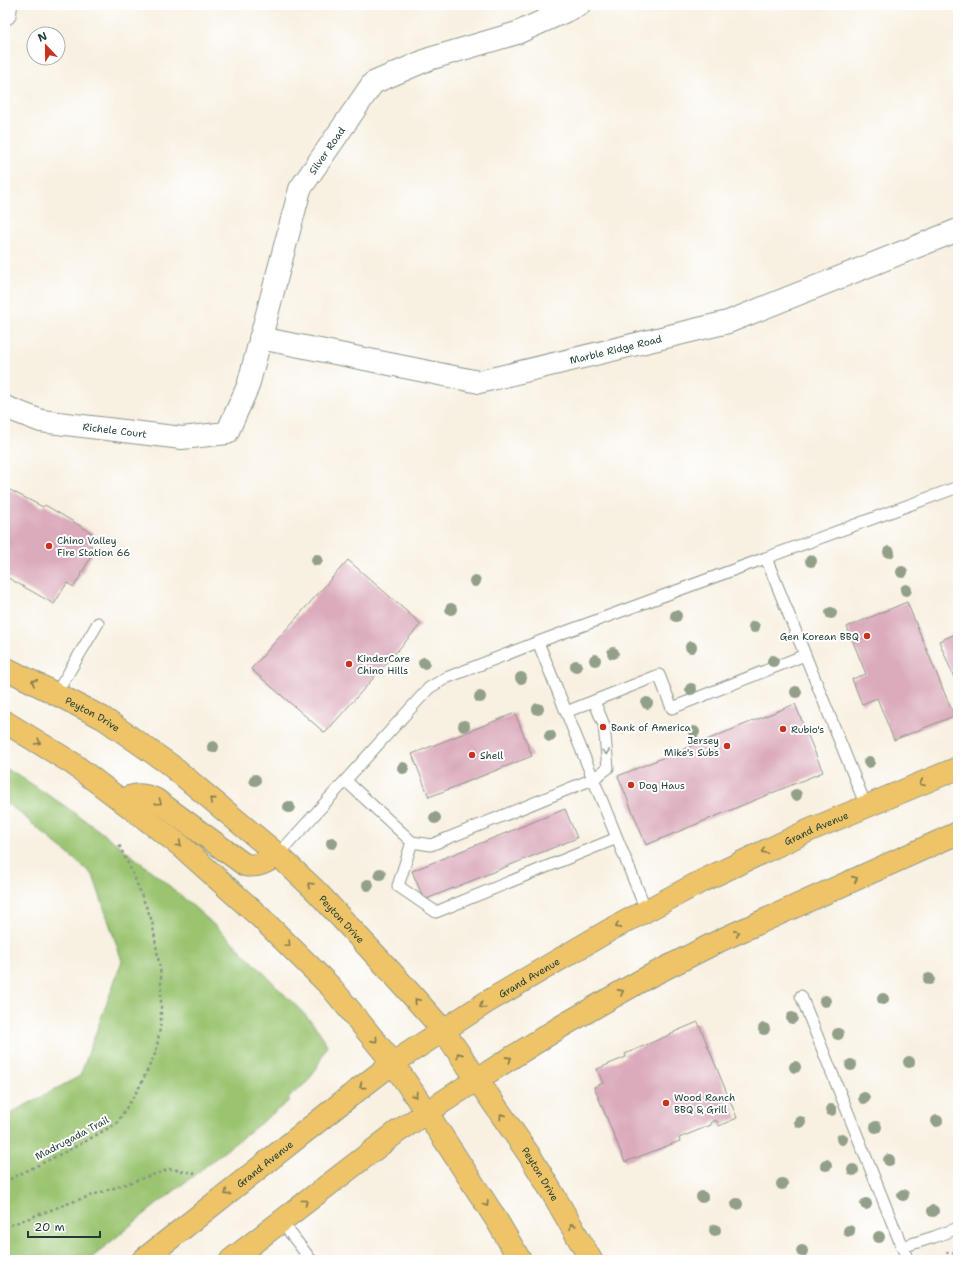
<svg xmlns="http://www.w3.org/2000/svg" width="963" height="1265" viewBox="0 0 963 1265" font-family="'Shantell Sans',sans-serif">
	<rect width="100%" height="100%" fill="#fff"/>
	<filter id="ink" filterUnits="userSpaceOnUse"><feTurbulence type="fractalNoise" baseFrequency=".025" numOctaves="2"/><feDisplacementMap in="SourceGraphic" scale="8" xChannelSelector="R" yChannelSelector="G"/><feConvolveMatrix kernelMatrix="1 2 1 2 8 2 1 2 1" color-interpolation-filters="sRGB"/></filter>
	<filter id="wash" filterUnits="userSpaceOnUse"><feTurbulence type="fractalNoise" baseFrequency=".012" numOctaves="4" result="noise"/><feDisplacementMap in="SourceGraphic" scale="16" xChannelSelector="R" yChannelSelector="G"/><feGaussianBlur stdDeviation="0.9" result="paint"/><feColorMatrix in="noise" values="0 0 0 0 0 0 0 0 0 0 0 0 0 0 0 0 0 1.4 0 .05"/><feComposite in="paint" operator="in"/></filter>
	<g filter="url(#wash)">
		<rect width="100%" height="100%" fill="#f8f0e1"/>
		<path fill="#9ac470" stroke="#5c8052" d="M 5,768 C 42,789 78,815 113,841 C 172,886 229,935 280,990 C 295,1005 319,1026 327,1045 L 317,1067 L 307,1082 L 288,1098 L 290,1100 L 137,1220 L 89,1260 L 5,1260 L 5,1116 L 80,1076 L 122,961 L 93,875 L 15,809 L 5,803 Z"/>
		<g id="blocks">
			<path fill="#dbabbc" d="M 6,488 L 43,507 L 45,505 L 94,534 L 88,544 L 96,548 L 74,587 L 67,583 L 54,604 L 5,576 Z
				M 348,560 L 421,624 L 325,733 L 251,669 Z
				M 907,602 L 954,716 L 894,740 L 877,698 L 862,704 L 852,679 L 866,674 L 847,627 Z
				M 958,633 L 958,687 L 939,641 Z
				M 795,704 L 823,772 L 646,845 L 618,776 Z
				M 515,713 L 532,756 L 429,797 L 412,754 Z
				M 565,809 L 577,838 L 424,900 L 412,871 Z
				M 698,1022 L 737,1118 L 719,1126 L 716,1120 L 711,1123 L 711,1125 L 679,1138 L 680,1141 L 625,1162 L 594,1087 L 603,1083 L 597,1069 L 626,1057 L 625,1054 L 674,1033 L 674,1032 Z
				M 958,1250 L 958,1260 L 955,1260 L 952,1252 Z"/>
		</g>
	</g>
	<g filter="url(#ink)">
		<use href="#blocks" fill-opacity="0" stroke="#8c968a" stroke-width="1"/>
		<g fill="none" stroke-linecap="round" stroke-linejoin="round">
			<defs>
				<path id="lane" d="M 766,558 L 866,806
					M 538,642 L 646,910
					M 56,694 L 98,623
					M 566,712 L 659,675 L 672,708 L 805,655
					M 346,781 L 412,842 L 431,845 L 593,779 L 608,768 L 604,725 L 594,701
					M 412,842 L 398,886 L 436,912 L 617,838
					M 278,855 L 429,688 L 446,678 L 538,642 L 958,487
					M 801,996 L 902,1247
					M 281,1221 L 311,1260
					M 908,1260 L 902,1247 L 934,1237 L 958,1228"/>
				<g id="street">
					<path d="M 5,14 L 6,5"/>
					<path id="s1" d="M 260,338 L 479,382 L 728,322 L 958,230"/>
					<path id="s2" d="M 5,407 L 41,421 L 182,438 L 227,433 L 248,386 L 300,189 L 373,83 L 429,59 L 517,33 L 579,5"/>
				</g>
				<g id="primary">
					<path id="s3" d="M 5,668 L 103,718 L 169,764 L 278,855 L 317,892 L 394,975 L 443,1030 L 530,1156 L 553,1194 L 591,1260"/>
					<path d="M 5,722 L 72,763 L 181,846 L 260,917 L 331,987 L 393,1063 L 427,1113 L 496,1219 L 520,1260"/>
					<path d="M 126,803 L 129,797 C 140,794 144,795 155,799 L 245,865 C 259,867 266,862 278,855"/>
					<path id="s4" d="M 143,1260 L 350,1096 L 393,1063 L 487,1002 L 608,931 L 702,881 L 810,830 L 958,768"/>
					<path d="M 231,1260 L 397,1132 L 476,1080 L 562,1026 L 644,979 L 723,939 L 958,833"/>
				</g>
			</defs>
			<use href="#lane" stroke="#8c968a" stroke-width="13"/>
			<use href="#street" stroke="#8c968a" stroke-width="24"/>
			<use href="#primary" stroke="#8c968a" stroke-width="24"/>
			<path stroke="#8c968a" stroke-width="2.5" stroke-dasharray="3 3" stroke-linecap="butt" d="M 5,1183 L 12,1178 L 79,1145 L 117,1123 L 140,1086 L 156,1052 L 161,1022 L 161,975 L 152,921 L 133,874 L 118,843
				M 5,1227 L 75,1201 L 170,1169 L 195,1173
				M 947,1251 L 950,1260"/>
			<use href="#lane" stroke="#fff" stroke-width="11"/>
			<use href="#street" stroke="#fff" stroke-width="22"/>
			<use href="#primary" stroke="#efc469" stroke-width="22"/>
		</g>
		<g fill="#92a08a">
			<circle cx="889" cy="552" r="6"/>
			<circle cx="317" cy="560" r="6"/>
			<circle cx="811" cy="561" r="6"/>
			<circle cx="902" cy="572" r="6"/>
			<circle cx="475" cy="581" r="6"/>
			<circle cx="906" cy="590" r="6"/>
			<circle cx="451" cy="609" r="6"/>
			<circle cx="831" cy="613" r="6"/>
			<circle cx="676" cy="616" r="6"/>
			<circle cx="754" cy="627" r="6"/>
			<circle cx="691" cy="647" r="6"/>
			<circle cx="613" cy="653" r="6"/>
			<circle cx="595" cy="660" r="6"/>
			<circle cx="773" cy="661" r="6"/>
			<circle cx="424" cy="663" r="6"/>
			<circle cx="576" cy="666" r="6"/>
			<circle cx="521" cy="678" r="6"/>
			<circle cx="691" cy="689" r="6"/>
			<circle cx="796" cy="692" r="6"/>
			<circle cx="480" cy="697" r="6"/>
			<circle cx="647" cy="703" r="6"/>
			<circle cx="538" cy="709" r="6"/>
			<circle cx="464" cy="726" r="6"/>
			<circle cx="694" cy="732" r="6"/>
			<circle cx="550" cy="736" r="6"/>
			<circle cx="213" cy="747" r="6"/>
			<circle cx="869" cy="762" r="6"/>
			<circle cx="403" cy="768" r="6"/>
			<circle cx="255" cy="780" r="6"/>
			<circle cx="796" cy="795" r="6"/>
			<circle cx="289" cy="807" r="6"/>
			<circle cx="435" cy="818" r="6"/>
			<circle cx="332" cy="843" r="6"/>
			<circle cx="380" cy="874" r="6"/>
			<circle cx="368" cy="885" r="6"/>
			<circle cx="929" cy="979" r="6"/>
			<circle cx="883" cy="999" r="6"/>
			<circle cx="825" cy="1001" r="6"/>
			<circle cx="792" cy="1018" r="6"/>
			<circle cx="764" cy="1029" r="6"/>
			<circle cx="838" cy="1034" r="6"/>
			<circle cx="909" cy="1062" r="6"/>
			<circle cx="851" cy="1065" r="6"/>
			<circle cx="795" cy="1067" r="6"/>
			<circle cx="864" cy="1098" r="6"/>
			<circle cx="831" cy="1110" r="6"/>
			<circle cx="937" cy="1121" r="6"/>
			<circle cx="800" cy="1122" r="6"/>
			<circle cx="876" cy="1127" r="6"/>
			<circle cx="842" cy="1139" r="6"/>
			<circle cx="889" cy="1160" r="6"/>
			<circle cx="826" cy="1165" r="6"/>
			<circle cx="853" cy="1170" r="6"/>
			<circle cx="782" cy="1184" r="6"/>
			<circle cx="903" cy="1195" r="6"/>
			<circle cx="702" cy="1197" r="6"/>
			<circle cx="737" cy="1204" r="6"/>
			<circle cx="866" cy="1204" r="6"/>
			<circle cx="933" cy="1211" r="6"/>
			<circle cx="715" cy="1230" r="6"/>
			<circle cx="849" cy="1231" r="6"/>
			<circle cx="879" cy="1237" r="6"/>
			<circle cx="802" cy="1251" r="6"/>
		</g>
		<defs><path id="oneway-chevron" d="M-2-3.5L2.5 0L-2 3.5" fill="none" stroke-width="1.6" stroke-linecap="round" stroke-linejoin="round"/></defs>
		<g stroke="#7d7a4c">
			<use href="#oneway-chevron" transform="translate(34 682) rotate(-153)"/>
			<use href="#oneway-chevron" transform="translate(38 742) rotate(31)"/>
			<use href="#oneway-chevron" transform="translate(922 783) rotate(157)"/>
			<use href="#oneway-chevron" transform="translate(212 800) rotate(-140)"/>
			<use href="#oneway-chevron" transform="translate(159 802) rotate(35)"/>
			<use href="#oneway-chevron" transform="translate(179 844) rotate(39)"/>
			<use href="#oneway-chevron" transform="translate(764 851) rotate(154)"/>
			<use href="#oneway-chevron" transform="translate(855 879) rotate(-24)"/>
			<use href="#oneway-chevron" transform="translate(310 885) rotate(-136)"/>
			<use href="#oneway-chevron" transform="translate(618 926) rotate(151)"/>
			<use href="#oneway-chevron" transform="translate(737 933) rotate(-25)"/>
			<use href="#oneway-chevron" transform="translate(288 944) rotate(45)"/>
			<use href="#oneway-chevron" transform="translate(621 992) rotate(-29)"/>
			<use href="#oneway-chevron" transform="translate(417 1001) rotate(-131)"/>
			<use href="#oneway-chevron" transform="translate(482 1006) rotate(148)"/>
			<use href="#oneway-chevron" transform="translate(375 1040) rotate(51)"/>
			<use href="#oneway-chevron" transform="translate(459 1055) rotate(-125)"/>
			<use href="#oneway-chevron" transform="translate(509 1059) rotate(-33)"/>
			<use href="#oneway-chevron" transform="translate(362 1086) rotate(143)"/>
			<use href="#oneway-chevron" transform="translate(415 1095) rotate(56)"/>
			<use href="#oneway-chevron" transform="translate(502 1116) rotate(-125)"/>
			<use href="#oneway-chevron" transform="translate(227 1193) rotate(141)"/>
			<use href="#oneway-chevron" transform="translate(305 1202) rotate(-38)"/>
			<use href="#oneway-chevron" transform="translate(486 1204) rotate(57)"/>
			<use href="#oneway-chevron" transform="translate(572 1226) rotate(-120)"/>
		</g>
		<use stroke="#8f9e9a" href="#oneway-chevron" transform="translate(606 752) rotate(84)"/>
	</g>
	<g fill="#c8321e" stroke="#fff" stroke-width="1.5">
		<circle cx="49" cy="546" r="4"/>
		<circle cx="867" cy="636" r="4"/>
		<circle cx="349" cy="664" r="4"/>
		<circle cx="603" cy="727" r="4"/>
		<circle cx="783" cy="729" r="4"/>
		<circle cx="727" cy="746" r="4"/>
		<circle cx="472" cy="755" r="4"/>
		<circle cx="631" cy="785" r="4"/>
		<circle cx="666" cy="1103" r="4"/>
	</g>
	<g text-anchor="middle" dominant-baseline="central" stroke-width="4" stroke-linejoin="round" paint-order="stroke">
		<g font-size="10" fill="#1f3d34" stroke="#fff">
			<text stroke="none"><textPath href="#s2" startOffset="528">Silver Road</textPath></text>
			<text stroke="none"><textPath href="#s1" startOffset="364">Marble Ridge Road</textPath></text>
			<text stroke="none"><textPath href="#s2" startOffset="113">Richele Court</textPath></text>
			<text stroke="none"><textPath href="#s3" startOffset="99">Peyton Drive</textPath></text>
			<text stroke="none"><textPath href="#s4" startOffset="803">Grand Avenue</textPath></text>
			<text stroke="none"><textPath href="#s3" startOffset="423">Peyton Drive</textPath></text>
			<text stroke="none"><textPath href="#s4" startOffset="479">Grand Avenue</textPath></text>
			<text transform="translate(72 1138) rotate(-28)">Madrugada Trail</text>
			<text stroke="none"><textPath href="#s4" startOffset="155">Grand Avenue</textPath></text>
			<text stroke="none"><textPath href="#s3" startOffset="747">Peyton Drive</textPath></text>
		</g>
		<g font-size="10" fill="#1f3d34" stroke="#fff" text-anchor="start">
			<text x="57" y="540">Chino Valley<tspan x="57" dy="12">Fire Station 66</tspan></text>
			<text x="859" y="636" text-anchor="end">Gen Korean BBQ</text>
			<text x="357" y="658">KinderCare<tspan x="357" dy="12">Chino Hills</tspan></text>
			<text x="611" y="727">Bank of America</text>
			<text x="791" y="729">Rubio's</text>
			<text x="719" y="740" text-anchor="end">Jersey<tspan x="719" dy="12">Mike's Subs</tspan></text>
			<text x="480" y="755">Shell</text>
			<text x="639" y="785">Dog Haus</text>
			<text x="674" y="1097">Wood Ranch<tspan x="674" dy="12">BBQ &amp; Grill</tspan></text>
		</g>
	</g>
	<rect width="963" height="1265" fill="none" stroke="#fff" stroke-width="20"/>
	<g transform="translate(46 46) rotate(338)"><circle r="19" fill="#ffffff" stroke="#a5b1ae"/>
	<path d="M0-3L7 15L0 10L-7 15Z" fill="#c8321e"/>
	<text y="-6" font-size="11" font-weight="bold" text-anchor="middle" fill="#1f3d34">N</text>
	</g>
	<path d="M28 1231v6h72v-6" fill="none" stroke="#1f3d34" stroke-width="2"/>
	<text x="34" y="1231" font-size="12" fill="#1f3d34" stroke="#ffffff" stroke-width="3" paint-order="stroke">20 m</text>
</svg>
